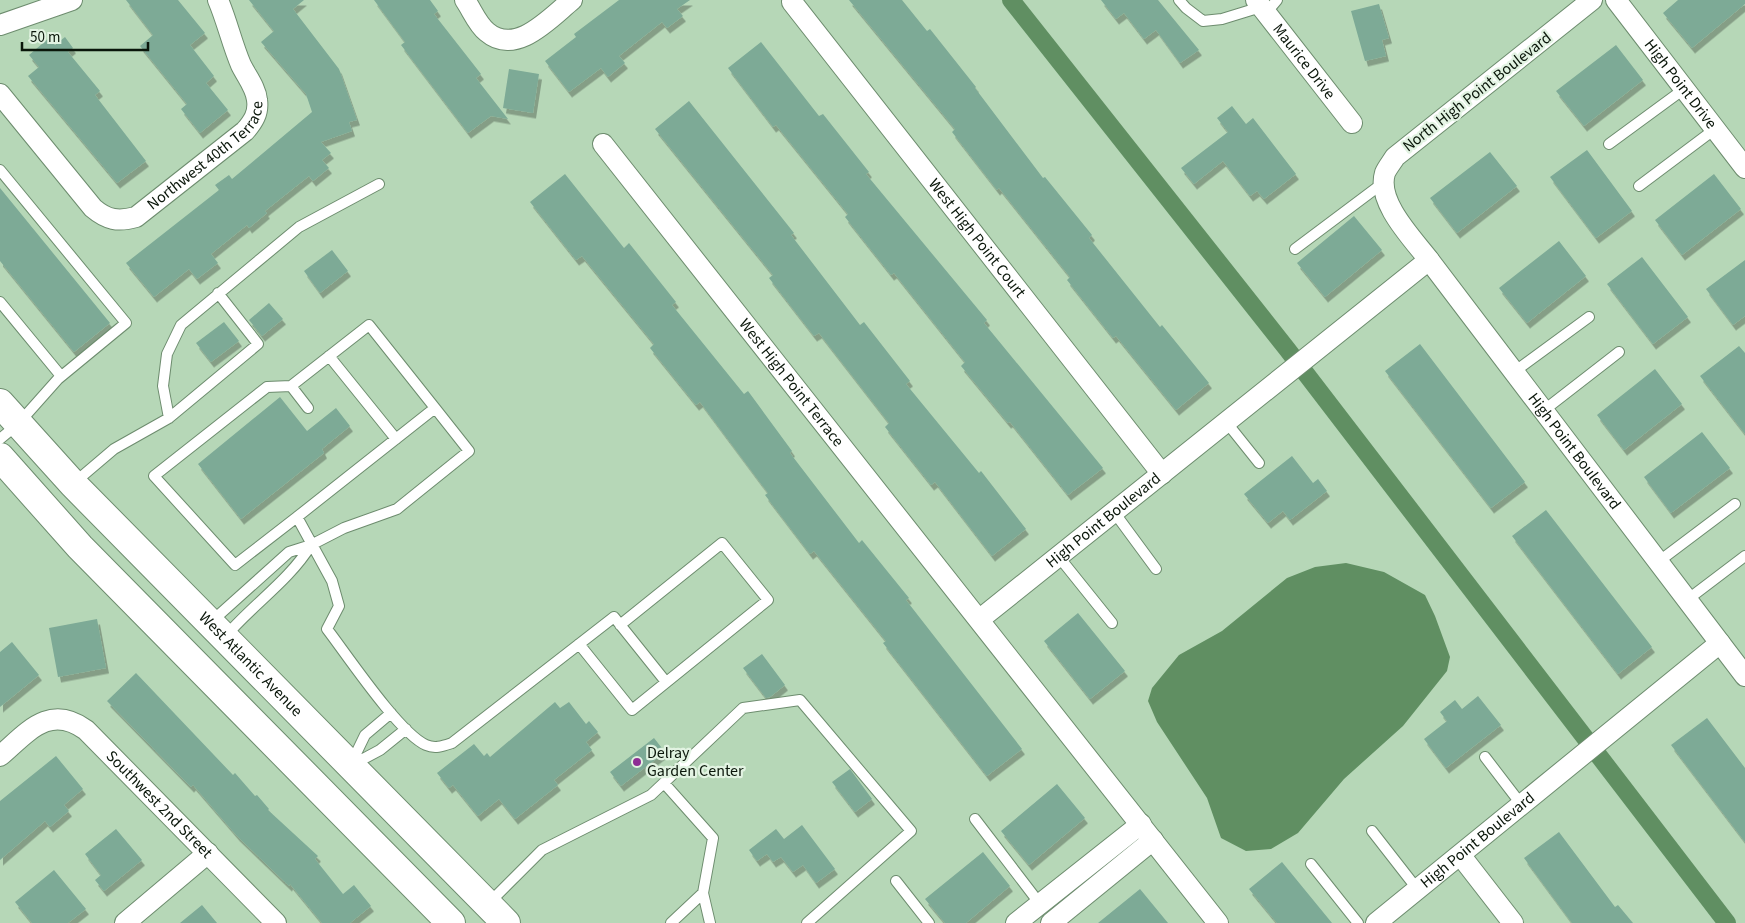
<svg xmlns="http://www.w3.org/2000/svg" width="1745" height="923" viewBox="0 0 1745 923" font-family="'Source Sans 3',sans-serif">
	<defs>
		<filter id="shadow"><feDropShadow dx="3" dy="5.5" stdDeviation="0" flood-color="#0004"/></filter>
	</defs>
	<rect width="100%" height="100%" fill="#b6d7b7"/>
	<path fill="#608f62" d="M 1346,563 L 1384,572 L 1425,595 L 1435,616 L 1450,657 L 1447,671 L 1403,726 L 1344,779 L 1298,833 L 1271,849 L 1246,851 L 1221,838 L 1207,798 L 1157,722 L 1148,701 L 1152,688 L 1179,655 L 1222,631 L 1287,578 L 1315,567 Z"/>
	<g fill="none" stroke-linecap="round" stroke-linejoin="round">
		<path stroke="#608f62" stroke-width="18" d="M 1011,0 L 1287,349 L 1727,923"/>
	</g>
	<path fill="#7daa96" filter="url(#shadow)" d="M 126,0 L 178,0 L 205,33 L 190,45 L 214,76 L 206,83 L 228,110 L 200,133 L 181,109 L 187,104 L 140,46 L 153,35 Z
		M 249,0 L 304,0 L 293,9 L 339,69 L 357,120 L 349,122 L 352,131 L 321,142 L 331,153 L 322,160 L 329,168 L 313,181 L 309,176 L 265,211 L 267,213 L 249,228 L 247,225 L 211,254 L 218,263 L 197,279 L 189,269 L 154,297 L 126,263 L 219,190 L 215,185 L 229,175 L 232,179 L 312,112 L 306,94 L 261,42 L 274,31 Z
		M 374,0 L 430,0 L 438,11 L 434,14 L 481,74 L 476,78 L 508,119 L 491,116 L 468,133 L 401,45 L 405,42 Z
		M 619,0 L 690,0 L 677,9 L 683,16 L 667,28 L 662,22 L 619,56 L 625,63 L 608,77 L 601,68 L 569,92 L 545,61 L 576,37 L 574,34 Z
		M 849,0 L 902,0 L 927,31 L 930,29 L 976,87 L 975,88 L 1043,178 L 1045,177 L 1092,235 L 1089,238 L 1160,327 L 1162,325 L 1209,383 L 1176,410 L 1116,336 L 1113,338 L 1067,280 L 1070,277 L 999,188 L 997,190 L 952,132 L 955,129 Z
		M 1101,0 L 1158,0 L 1199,50 L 1180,63 L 1156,30 L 1144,39 L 1124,13 L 1116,19 Z
		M 1678,0 L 1745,0 L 1745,4 L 1692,48 L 1663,13 Z
		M 1379,4 L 1389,38 L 1382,40 L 1386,56 L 1365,61 L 1351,11 Z
		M 65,37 L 73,48 L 68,52 L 100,91 L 95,95 L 146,161 L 117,183 L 28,76 L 39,67 L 29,55 L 49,38 L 55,45 Z
		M 761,42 L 819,116 L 823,114 L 869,172 L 866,174 L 987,320 L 984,323 L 1103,468 L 1068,495 L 1010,422 L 1008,423 L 961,366 L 965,362 L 894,273 L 891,275 L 845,217 L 848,214 L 776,125 L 773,127 L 728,68 Z
		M 1616,45 L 1643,80 L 1584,126 L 1556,91 Z
		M 509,69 L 539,74 L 533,113 L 503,108 Z
		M 689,101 L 794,233 L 791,235 L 860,325 L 864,322 L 910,381 L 906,384 L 979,473 L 981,471 L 1026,529 L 992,556 L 935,482 L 931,485 L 885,427 L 889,423 L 819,333 L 814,336 L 769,278 L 773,275 L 655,129 Z
		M 1232,106 L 1246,124 L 1253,118 L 1296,174 L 1264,199 L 1257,191 L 1250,196 L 1223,161 L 1194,184 L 1181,168 L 1228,132 L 1217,118 Z
		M 1587,150 L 1632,211 L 1596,238 L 1550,177 Z
		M 1490,152 L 1517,186 L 1457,233 L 1430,198 Z
		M 565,174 L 624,248 L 629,243 L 676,302 L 672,305 L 744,394 L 748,391 L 792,451 L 790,453 L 859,543 L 862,540 L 909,598 L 906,600 L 1022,749 L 987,776 L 883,643 L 886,641 L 814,551 L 810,554 L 765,495 L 768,493 L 700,402 L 696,405 L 650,348 L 654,344 L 582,256 L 576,260 L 530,202 Z
		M 1714,174 L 1741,209 L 1682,255 L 1655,220 Z
		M 0,188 L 110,323 L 74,352 L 0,261 Z
		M 1354,216 L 1382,250 L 1325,297 L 1297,263 Z
		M 1559,241 L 1586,276 L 1527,323 L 1499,288 Z
		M 332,250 L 348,271 L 320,293 L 304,271 Z
		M 1642,257 L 1688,317 L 1653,344 L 1607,284 Z
		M 1745,260 L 1745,316 L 1733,325 L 1706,289 Z
		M 269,303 L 283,319 L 262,336 L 249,320 Z
		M 224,322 L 239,341 L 211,362 L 196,343 Z
		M 1420,344 L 1525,482 L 1491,508 L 1385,371 Z
		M 1739,346 L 1745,353 L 1745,434 L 1700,376 Z
		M 1655,369 L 1682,404 L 1624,450 L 1597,415 Z
		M 280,397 L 307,431 L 336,408 L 350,426 L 322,449 L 324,453 L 241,519 L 198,464 Z
		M 1702,432 L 1730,468 L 1671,513 L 1644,477 Z
		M 1292,456 L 1313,483 L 1318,479 L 1327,491 L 1290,520 L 1283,511 L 1268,523 L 1244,494 Z
		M 1546,510 L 1652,647 L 1618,674 L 1512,536 Z
		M 1078,613 L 1125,671 L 1090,699 L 1044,641 Z
		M 97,619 L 106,668 L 58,677 L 49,628 Z
		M 12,642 L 39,675 L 0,707 L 0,652 Z
		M 762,654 L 785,685 L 770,697 L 766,698 L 743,668 Z
		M 136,673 L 233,775 L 235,773 L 255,796 L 257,795 L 269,809 L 268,810 L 318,856 L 315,859 L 343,894 L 354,885 L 371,906 L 350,923 L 322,923 L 290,884 L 289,886 L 237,836 L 193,785 L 191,787 L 107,701 Z
		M 1478,696 L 1501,725 L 1446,768 L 1424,739 L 1447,721 L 1440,712 L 1455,700 L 1462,709 Z
		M 555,702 L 560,708 L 569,702 L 586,724 L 589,721 L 598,732 L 586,742 L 592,750 L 554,780 L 558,785 L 515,819 L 499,799 L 478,816 L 453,785 L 449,788 L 437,773 L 474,744 L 484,756 L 487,753 L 490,757 Z
		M 1707,718 L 1745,768 L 1745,842 L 1671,745 Z
		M 654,738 L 665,752 L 621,786 L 610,772 Z
		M 56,756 L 83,789 L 64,805 L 69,811 L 50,827 L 45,821 L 0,860 L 0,801 Z
		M 850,769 L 872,799 L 855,812 L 832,782 Z
		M 1057,784 L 1085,818 L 1029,865 L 1001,831 Z
		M 802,825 L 835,869 L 816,883 L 803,865 L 793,872 L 781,857 L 773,862 L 767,854 L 757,861 L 749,850 L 776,829 L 784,839 Z
		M 116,829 L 142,860 L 104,891 L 95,880 L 101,875 L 85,854 Z
		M 1559,832 L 1615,907 L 1618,905 L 1633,923 L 1572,923 L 1524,858 Z
		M 983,852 L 1010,886 L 966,923 L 945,923 L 925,899 Z
		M 1282,862 L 1332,923 L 1277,923 L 1249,889 Z
		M 54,870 L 86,909 L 68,923 L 32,923 L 15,902 Z
		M 1140,889 L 1168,923 L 1098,923 Z
		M 202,905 L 217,923 L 180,923 Z"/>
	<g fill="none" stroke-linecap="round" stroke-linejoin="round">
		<defs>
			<path id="lane" d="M 1179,0 L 1186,8 L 1203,21 L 1222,19 L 1261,7
				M 1266,13 L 1277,0
				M 1609,144 L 1684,89
				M 0,170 L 126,323 L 58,379 L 18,424 L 0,439
				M 1639,186 L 1715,129
				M 1295,249 L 1383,183
				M 0,302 L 61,376
				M 329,356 L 396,439
				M 1514,372 L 1589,317
				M 291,386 L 267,387 L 154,476 L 235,565 L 297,517
				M 308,408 L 291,386 L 369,325 L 435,408 L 297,517 L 332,581 L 339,606 L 327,629 C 347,655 399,733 426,745 C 435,749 443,746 452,743 L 614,617 L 666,682
				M 1543,411 L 1619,352
				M 169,418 L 163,386 L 167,354 L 181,325 L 299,227 L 379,184
				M 1227,423 L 1259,463
				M 74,483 L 114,449 L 169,418 L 258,344 L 218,293
				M 1114,512 L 1156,569
				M 1059,557 L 1112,623
				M 1658,562 L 1735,504
				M 1687,600 L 1745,556
				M 211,622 L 289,552 L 311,545 L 344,528 L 397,509 L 469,451 L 435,408
				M 225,637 C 252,605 289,581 311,545
				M 579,644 L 632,710 L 768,600 L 722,543 L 620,625
				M 1485,757 L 1521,804
				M 351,764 L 365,735 L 391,713
				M 352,765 L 380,750 L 406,729
				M 664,783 L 713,838 L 703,893 L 710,923
				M 975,819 L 1040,904
				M 1372,831 L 1418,890
				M 1311,864 L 1358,923
				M 896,881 L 929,923
				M 489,903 L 542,850 L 651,795 L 743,708 L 800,700 L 911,831 L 807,923
				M 671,923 L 703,893"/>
			<g id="street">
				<path d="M 465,0 C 472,10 477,24 487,32 C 516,57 551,17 572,0"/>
				<path id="s1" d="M 1256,0 L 1352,123"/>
				<path id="s2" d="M 1592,0 L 1395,157 C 1392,162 1387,168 1385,173 C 1376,202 1413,239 1429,260 L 1745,676"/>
				<path id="s3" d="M 1616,0 L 1745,168"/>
				<path id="s4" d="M 792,2 L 1162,474"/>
				<path d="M 0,25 L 72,0"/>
				<path id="s5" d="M 0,94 L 93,208 C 107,220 118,222 136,217 L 245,131 C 253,122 259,113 257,100 C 256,88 247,77 241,65 C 232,44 227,21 218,0"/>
				<path id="s6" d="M 603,144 L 1218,923"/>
				<path id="s7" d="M 980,619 L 1429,260"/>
				<path id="s8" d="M 0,756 C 27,733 49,703 86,730 L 276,923"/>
				<path d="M 1461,856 L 1513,923"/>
				<path d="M 125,923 L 208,853"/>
				<path d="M 1016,923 L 1141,824"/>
				<path d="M 1051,923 L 1153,840"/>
				<path id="s9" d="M 1376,923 L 1720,643"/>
			</g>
			<g id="primary">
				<path id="s10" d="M 0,403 L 73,484 L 506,923"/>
				<path d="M 0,457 L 80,547 L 451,923"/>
			</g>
		</defs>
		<use href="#lane" stroke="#6d8c6e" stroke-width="12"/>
		<use href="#street" stroke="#6d8c6e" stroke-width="22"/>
		<use href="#primary" stroke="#6d8c6e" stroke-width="30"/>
		<use href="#lane" stroke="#fff" stroke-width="10"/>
		<use href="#street" stroke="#fff" stroke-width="20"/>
		<use href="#primary" stroke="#fff" stroke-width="28"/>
	</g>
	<circle fill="#8e2d95" stroke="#e2f3e2" stroke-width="2" cx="637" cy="762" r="5"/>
	<g text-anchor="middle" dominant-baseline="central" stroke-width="4.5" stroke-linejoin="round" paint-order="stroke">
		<g font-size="16" fill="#0a160a" stroke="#e2f3e2">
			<text stroke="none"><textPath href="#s1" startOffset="78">Maurice Drive</textPath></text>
			<text stroke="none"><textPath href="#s3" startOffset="106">High Point Drive</textPath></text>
			<text transform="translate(1477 92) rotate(-38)">North High Point Boulevard</text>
			<text stroke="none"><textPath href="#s5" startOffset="288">Northwest 40th Terrace</textPath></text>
			<text stroke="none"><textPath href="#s4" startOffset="300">West High Point Court</textPath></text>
			<text stroke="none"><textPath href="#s6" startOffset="304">West High Point Terrace</textPath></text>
			<text stroke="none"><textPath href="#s2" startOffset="612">High Point Boulevard</textPath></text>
			<text stroke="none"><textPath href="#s7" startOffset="158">High Point Boulevard</textPath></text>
			<text stroke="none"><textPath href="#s10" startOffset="362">West Atlantic Avenue</textPath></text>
			<text stroke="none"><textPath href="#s8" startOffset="205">Southwest 2nd Street</textPath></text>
			<text stroke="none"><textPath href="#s9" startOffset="131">High Point Boulevard</textPath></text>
		</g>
		<g font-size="16" fill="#0a160a" stroke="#e2f3e2" text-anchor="start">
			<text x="647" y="753">Delray<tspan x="647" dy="18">Garden Center</tspan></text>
		</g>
	</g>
	<path d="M22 42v8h126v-8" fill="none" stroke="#0a160a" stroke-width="2.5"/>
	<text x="30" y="42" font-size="15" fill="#0a160a" stroke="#e2f3e2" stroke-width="4" paint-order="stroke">50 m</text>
</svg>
